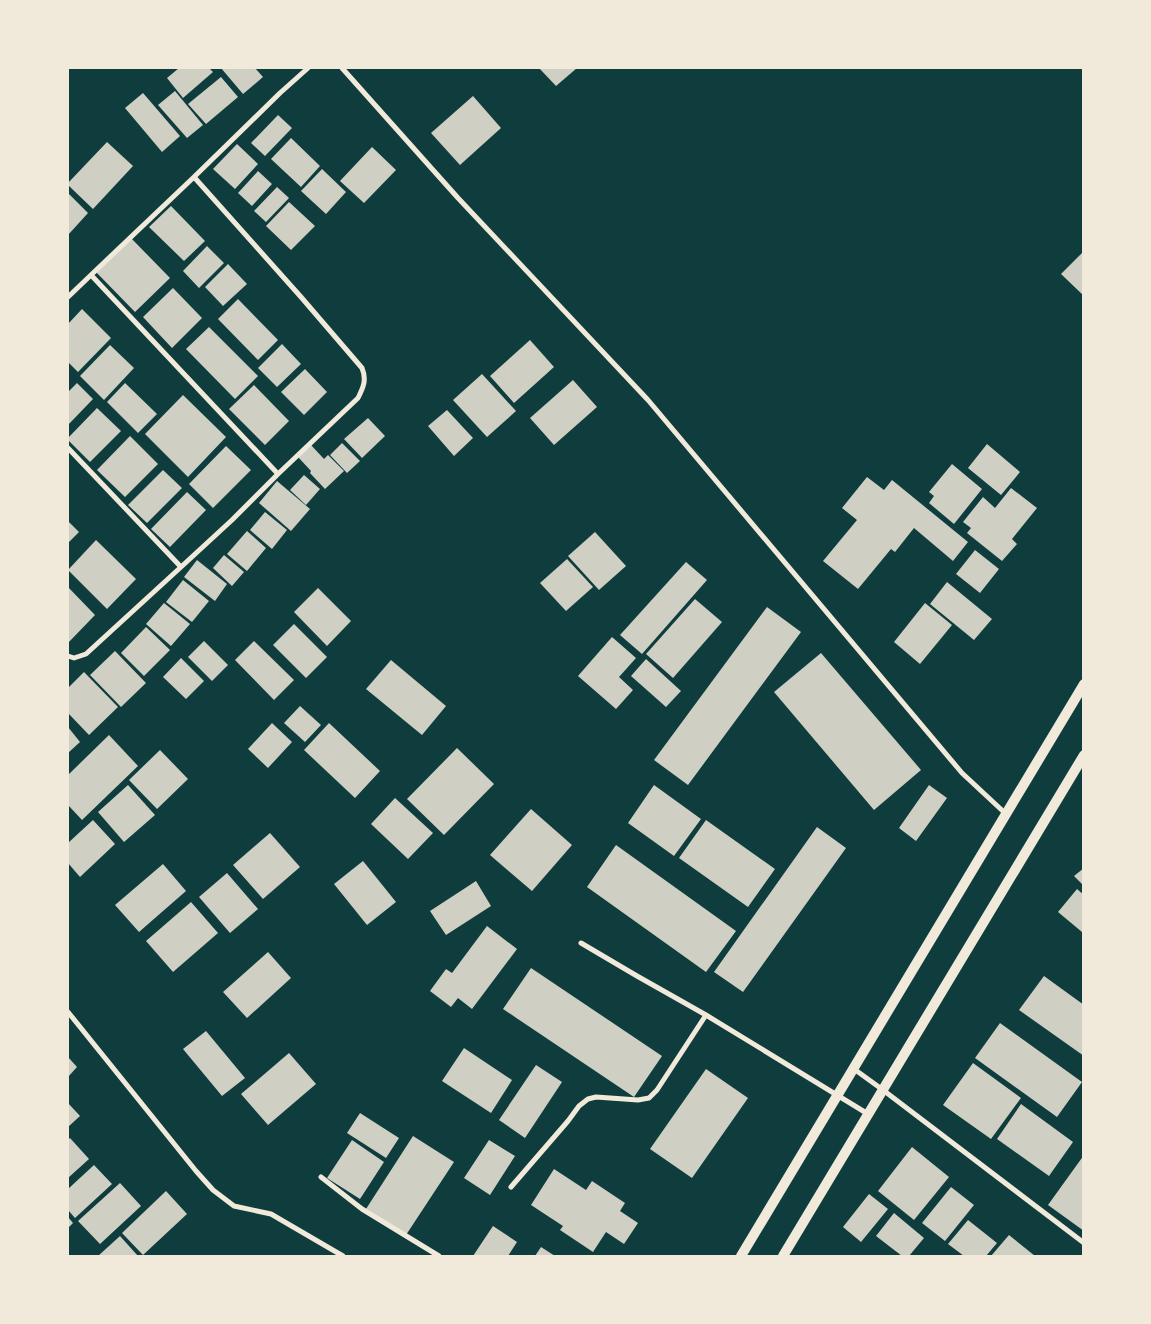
<svg xmlns="http://www.w3.org/2000/svg" width="1151" height="1324" viewBox="0 0 1151 1324" font-family="Raleway,sans-serif">
	<rect width="100%" height="100%" fill="#0f3d3e"/>
	<path fill="#cfcfc3" d="M 179,68 L 209,68 L 213,72 L 183,98 L 167,78 Z
		M 221,68 L 255,68 L 263,77 L 243,94 Z
		M 539,68 L 577,68 L 556,86 Z
		M 221,77 L 238,97 L 206,124 L 188,104 Z
		M 175,91 L 203,125 L 187,138 L 158,105 Z
		M 143,93 L 180,136 L 162,152 L 125,108 Z
		M 473,96 L 501,128 L 460,165 L 431,133 Z
		M 278,115 L 292,128 L 265,156 L 251,143 Z
		M 291,138 L 320,166 L 301,187 L 271,159 Z
		M 107,142 L 133,166 L 93,209 L 68,185 L 68,183 Z
		M 237,144 L 258,164 L 235,189 L 213,169 Z
		M 372,147 L 396,170 L 364,203 L 340,181 Z
		M 322,169 L 346,192 L 326,214 L 301,191 Z
		M 258,171 L 272,184 L 252,206 L 238,193 Z
		M 277,187 L 289,198 L 266,222 L 254,211 Z
		M 68,193 L 88,213 L 68,235 Z
		M 289,202 L 315,226 L 291,250 L 266,226 Z
		M 171,206 L 205,241 L 184,261 L 149,227 Z
		M 131,238 L 170,278 L 135,312 L 96,272 Z
		M 207,246 L 224,263 L 199,288 L 183,271 Z
		M 1084,251 L 1084,296 L 1061,274 Z
		M 228,264 L 247,284 L 223,306 L 205,287 Z
		M 173,288 L 202,318 L 172,348 L 143,317 Z
		M 238,299 L 278,340 L 258,360 L 218,319 Z
		M 82,309 L 111,338 L 78,372 L 68,362 L 68,324 Z
		M 209,327 L 258,376 L 235,399 L 186,349 Z
		M 530,340 L 554,367 L 514,403 L 490,376 Z
		M 282,344 L 301,364 L 277,387 L 258,368 Z
		M 110,345 L 134,368 L 104,400 L 80,376 Z
		M 305,369 L 327,392 L 304,415 L 281,392 Z
		M 482,374 L 516,411 L 487,437 L 453,400 Z
		M 573,380 L 597,407 L 554,445 L 530,418 Z
		M 77,383 L 93,399 L 68,425 L 68,392 Z
		M 125,383 L 157,414 L 138,433 L 107,402 Z
		M 254,385 L 289,421 L 265,445 L 229,409 Z
		M 183,395 L 226,437 L 188,477 L 145,434 Z
		M 97,408 L 121,431 L 90,462 L 68,440 L 68,438 Z
		M 447,410 L 473,438 L 454,456 L 428,426 Z
		M 368,418 L 385,436 L 362,458 L 344,439 Z
		M 130,436 L 158,464 L 125,497 L 97,470 Z
		M 342,443 L 360,461 L 347,473 L 330,455 Z
		M 987,444 L 1020,472 L 1001,495 L 968,468 Z
		M 311,445 L 324,459 L 328,455 L 344,471 L 325,489 L 310,473 L 311,471 L 298,457 Z
		M 226,446 L 251,470 L 213,508 L 189,484 Z
		M 952,464 L 982,489 L 954,524 L 929,503 L 934,496 L 929,492 Z
		M 163,470 L 182,488 L 147,523 L 128,505 Z
		M 304,475 L 320,489 L 306,505 L 290,490 Z
		M 867,477 L 884,490 L 892,480 L 968,542 L 953,561 L 914,528 L 895,552 L 891,549 L 858,589 L 823,561 L 857,520 L 842,508 Z
		M 277,481 L 310,509 L 291,531 L 259,503 Z
		M 1011,488 L 1037,508 L 1012,539 L 1017,544 L 1002,561 L 967,533 L 971,528 L 963,522 L 983,497 L 995,508 Z
		M 187,492 L 206,510 L 170,547 L 151,529 Z
		M 265,512 L 287,530 L 272,549 L 250,530 Z
		M 68,521 L 79,532 L 68,543 Z
		M 247,531 L 266,548 L 247,571 L 227,554 Z
		M 595,532 L 626,566 L 599,590 L 568,556 Z
		M 96,540 L 136,579 L 107,609 L 68,570 Z
		M 975,550 L 999,569 L 980,593 L 956,574 Z
		M 224,555 L 244,572 L 232,586 L 213,568 Z
		M 567,559 L 593,587 L 566,611 L 540,583 Z
		M 197,560 L 227,584 L 215,601 L 184,577 Z
		M 686,562 L 707,580 L 642,654 L 620,635 Z
		M 183,580 L 209,601 L 192,622 L 166,602 Z
		M 947,582 L 992,619 L 974,640 L 930,604 Z
		M 68,587 L 95,615 L 68,643 Z
		M 318,588 L 351,621 L 327,646 L 294,612 Z
		M 695,599 L 722,622 L 673,678 L 646,654 Z
		M 164,603 L 190,624 L 171,646 L 146,624 Z
		M 925,603 L 952,625 L 920,664 L 894,642 Z
		M 767,607 L 801,632 L 688,785 L 654,760 Z
		M 294,624 L 327,657 L 306,678 L 273,645 Z
		M 146,627 L 170,650 L 144,676 L 121,653 Z
		M 612,637 L 636,658 L 619,677 L 633,690 L 616,709 L 578,676 Z
		M 204,641 L 228,665 L 212,681 L 188,657 Z
		M 254,641 L 294,680 L 274,700 L 235,660 Z
		M 115,651 L 146,683 L 121,707 L 90,675 Z
		M 821,653 L 921,770 L 874,810 L 774,692 Z
		M 181,658 L 204,681 L 186,699 L 163,677 Z
		M 646,659 L 681,691 L 666,707 L 631,676 Z
		M 391,660 L 446,706 L 422,735 L 366,689 Z
		M 84,672 L 118,707 L 89,735 L 68,713 L 68,688 Z
		M 300,706 L 321,725 L 305,742 L 284,723 Z
		M 272,723 L 292,742 L 268,768 L 248,749 Z
		M 329,723 L 380,771 L 355,798 L 304,750 Z
		M 68,727 L 80,742 L 68,753 Z
		M 109,735 L 138,766 L 82,820 L 68,805 L 68,775 Z
		M 457,748 L 494,784 L 444,835 L 407,799 Z
		M 160,750 L 188,779 L 157,809 L 129,780 Z
		M 128,785 L 155,815 L 124,842 L 98,812 Z
		M 654,785 L 701,819 L 674,856 L 628,823 Z
		M 929,785 L 947,798 L 916,841 L 899,828 Z
		M 395,798 L 433,833 L 408,859 L 371,824 Z
		M 531,809 L 572,845 L 532,891 L 490,855 Z
		M 93,820 L 115,844 L 80,877 L 68,863 L 68,843 Z
		M 706,820 L 775,869 L 748,907 L 679,858 Z
		M 817,827 L 846,848 L 743,992 L 714,972 Z
		M 270,833 L 300,867 L 263,899 L 233,865 Z
		M 616,845 L 736,931 L 706,972 L 587,887 Z
		M 363,861 L 396,902 L 367,925 L 334,884 Z
		M 163,864 L 186,891 L 139,932 L 115,905 Z
		M 1084,868 L 1084,886 L 1074,876 Z
		M 227,873 L 258,909 L 230,933 L 199,897 Z
		M 476,881 L 491,906 L 446,935 L 430,911 Z
		M 1077,889 L 1084,895 L 1084,931 L 1082,932 L 1058,912 Z
		M 191,902 L 218,933 L 173,972 L 146,941 Z
		M 487,926 L 517,949 L 472,1009 L 458,998 L 451,1007 L 430,991 L 446,969 L 452,973 Z
		M 268,952 L 291,978 L 247,1018 L 223,992 Z
		M 531,968 L 662,1056 L 634,1097 L 503,1009 Z
		M 1044,976 L 1084,1005 L 1084,1056 L 1019,1010 Z
		M 1000,1023 L 1082,1082 L 1057,1117 L 975,1058 Z
		M 206,1031 L 245,1078 L 222,1096 L 183,1049 Z
		M 464,1048 L 512,1080 L 491,1113 L 442,1081 Z
		M 289,1053 L 316,1084 L 268,1125 L 241,1094 Z
		M 68,1057 L 77,1067 L 68,1077 Z
		M 973,1063 L 1021,1098 L 991,1139 L 943,1105 Z
		M 536,1065 L 562,1082 L 525,1138 L 499,1120 Z
		M 706,1069 L 748,1098 L 692,1178 L 650,1149 Z
		M 68,1103 L 80,1116 L 68,1127 Z
		M 1021,1104 L 1073,1142 L 1049,1176 L 997,1139 Z
		M 360,1113 L 399,1138 L 386,1158 L 347,1133 Z
		M 413,1136 L 454,1162 L 406,1235 L 366,1209 Z
		M 70,1138 L 89,1159 L 68,1178 L 68,1140 Z
		M 352,1140 L 384,1162 L 360,1199 L 327,1178 Z
		M 489,1140 L 515,1156 L 490,1195 L 464,1178 Z
		M 912,1147 L 949,1177 L 914,1220 L 878,1191 Z
		M 1084,1155 L 1084,1231 L 1048,1205 Z
		M 94,1165 L 112,1184 L 75,1218 L 68,1210 L 68,1189 Z
		M 554,1169 L 586,1190 L 592,1181 L 625,1203 L 620,1211 L 638,1223 L 624,1244 L 606,1232 L 593,1252 L 560,1230 L 563,1226 L 531,1205 Z
		M 120,1183 L 141,1206 L 100,1244 L 78,1221 Z
		M 951,1187 L 974,1205 L 945,1241 L 922,1223 Z
		M 166,1191 L 187,1214 L 143,1255 L 122,1233 Z
		M 869,1194 L 888,1209 L 861,1242 L 843,1227 Z
		M 894,1213 L 924,1238 L 909,1256 L 902,1256 L 876,1236 Z
		M 68,1217 L 73,1223 L 68,1228 Z
		M 968,1220 L 997,1243 L 986,1256 L 964,1256 L 948,1244 Z
		M 493,1226 L 517,1242 L 508,1256 L 473,1256 Z
		M 1009,1235 L 1035,1256 L 991,1256 Z
		M 120,1236 L 138,1256 L 98,1256 Z
		M 541,1247 L 555,1256 L 535,1256 Z"/>
	<g fill="none" stroke-linecap="round" stroke-linejoin="round">
		<path stroke="#f1e9da" stroke-width="5" d="M 342,68 L 458,198 L 648,400 L 962,773 L 1006,814
			M 194,177 L 301,297 L 362,368 C 367,380 363,388 358,398 L 278,474 L 91,275 L 194,177 L 280,93 L 308,68
			M 68,297 L 91,275
			M 68,448 L 181,567 L 232,520 L 278,474
			M 68,656 L 74,658 L 86,654 L 181,567
			M 581,943 L 637,976 L 706,1015 L 868,1114
			M 68,1012 L 196,1171 L 213,1190 L 234,1206 L 271,1214 L 343,1256
			M 854,1069 L 883,1090 L 1084,1243
			M 321,1177 L 362,1209 L 439,1256
			M 511,1187 L 568,1121 L 579,1106 L 588,1099 L 596,1097 L 638,1100 L 649,1098 L 657,1090 L 706,1015"/>
		<path stroke="#f1e9da" stroke-width="10" d="M 741,1256 L 1084,684
			M 783,1256 L 1084,755"/>
	</g>
	<rect width="1151" height="1324" fill="none" stroke="#f1e9da" stroke-width="138"/>
</svg>
